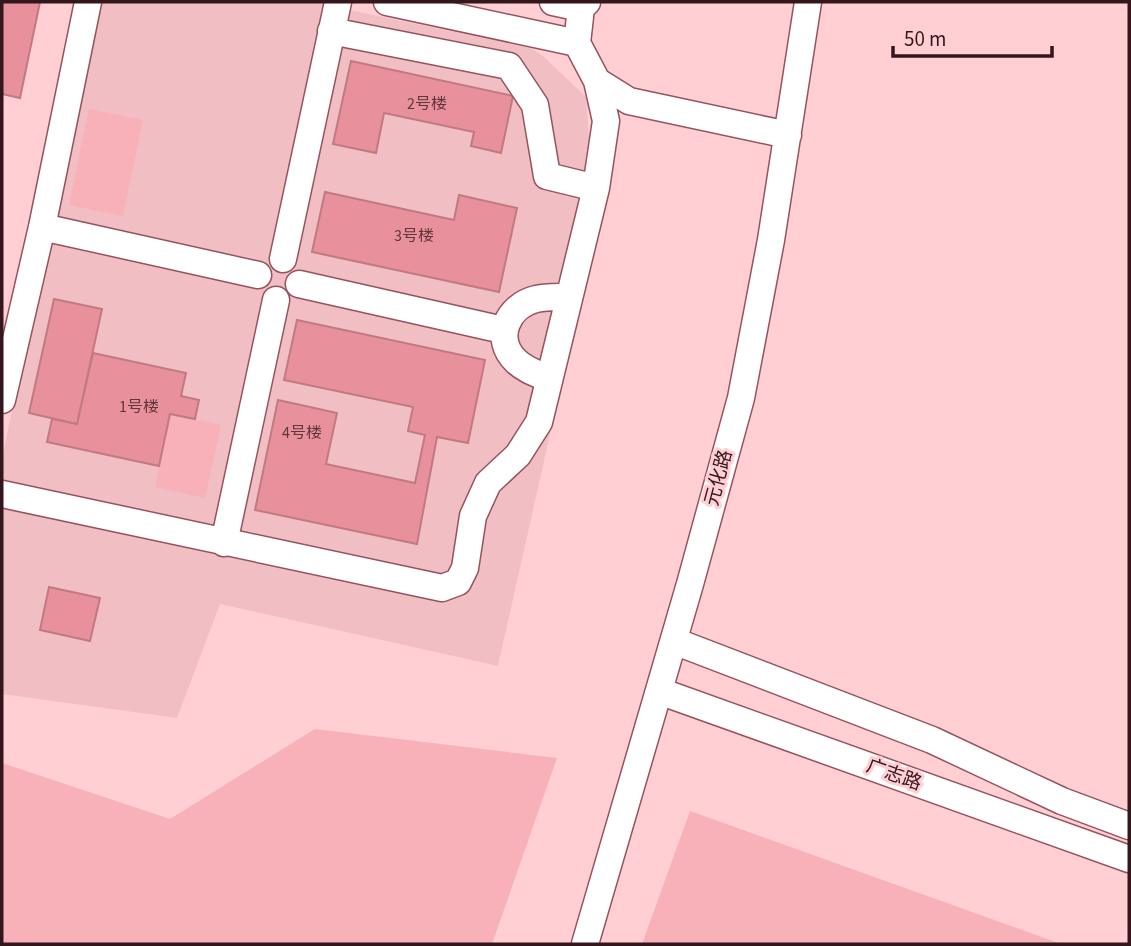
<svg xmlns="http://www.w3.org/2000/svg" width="1131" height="946" viewBox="0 0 1131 946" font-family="'Source Sans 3','Noto Sans SC',sans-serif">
	<rect width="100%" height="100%" fill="#ffcfd4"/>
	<path fill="#f1bec4" d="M 98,2 L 311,2 L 531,48 L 544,57 L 586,97 L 589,137 L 585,160 L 610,167 L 498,666 L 220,604 L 177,718 L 2,694 L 2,458 Z"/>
	<path fill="#f8b0b9" d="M 89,109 L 143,120 L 123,216 L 69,205 Z
		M 170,414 L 221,425 L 205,498 L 155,487 Z
		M 315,729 L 557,758 L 492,944 L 2,944 L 2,763 L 170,819 Z
		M 690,811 L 1061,944 L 642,944 Z"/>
	<path fill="#e8919d" stroke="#c17983" stroke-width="2" d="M 2,2 L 40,2 L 20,98 L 2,94 Z
		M 351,61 L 513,96 L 501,153 L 471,146 L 474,132 L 384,113 L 376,153 L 333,144 Z
		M 325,192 L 454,220 L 459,195 L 517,208 L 499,292 L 312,252 Z
		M 54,299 L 102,309 L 77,424 L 29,413 Z
		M 297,320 L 485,360 L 468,443 L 437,437 L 417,544 L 255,510 L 278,400 L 337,413 L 326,464 L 415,483 L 425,435 L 408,431 L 413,407 L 284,380 Z
		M 93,353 L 186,373 L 181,396 L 199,400 L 195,419 L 170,414 L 159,466 L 47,442 L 52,419 L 77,424 Z
		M 49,587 L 100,598 L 90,641 L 40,630 Z"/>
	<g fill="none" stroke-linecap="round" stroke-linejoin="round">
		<defs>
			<path id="minor" d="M 387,2 L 577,43
				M 553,2 L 581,8
				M 587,2 L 581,8 L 577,43 L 597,81 L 629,101 L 788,135
				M 331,31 L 509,66 L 535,105 L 547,176 L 596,188
				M 42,227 L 258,275
				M 283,259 L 338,2
				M 299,284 L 503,330
				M 549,379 C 538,374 525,370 516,361 C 493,339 507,306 536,299 C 547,296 558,297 569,297
				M 2,400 L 42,227 L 88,2
				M 2,494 L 442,588 L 458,582 L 465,568 L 473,516 L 488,483 L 518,455 L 539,422 L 596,188 L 606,121 L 597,81
				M 224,543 L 276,300
				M 674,641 L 932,740 L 1062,801 L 1129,826
				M 659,691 L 1129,859
				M 585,944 L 690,584 L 741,398 L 771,240 L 808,2"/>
		</defs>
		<use href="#minor" stroke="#96535e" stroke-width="29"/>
		<use href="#minor" stroke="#fff" stroke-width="26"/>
	</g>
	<g text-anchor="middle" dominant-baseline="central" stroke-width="6" stroke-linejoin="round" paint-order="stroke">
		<g font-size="16" fill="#60363c">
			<text x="427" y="104">2号楼</text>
			<text x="414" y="236">3号楼</text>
			<text x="139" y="407">1号楼</text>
			<text x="302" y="433">4号楼</text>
		</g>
		<g font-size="19" fill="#33171c" stroke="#ffcfd4">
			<text transform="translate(719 478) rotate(-75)">元化路</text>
			<text transform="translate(894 775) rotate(20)">广志路</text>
		</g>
	</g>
	<rect width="1131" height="946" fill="none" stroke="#33171c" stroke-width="7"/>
	<path d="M893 46v10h159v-10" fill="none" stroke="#33171c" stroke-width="3.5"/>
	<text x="904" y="46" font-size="21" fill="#33171c" stroke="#ffcfd4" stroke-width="5" paint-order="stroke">50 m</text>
</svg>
